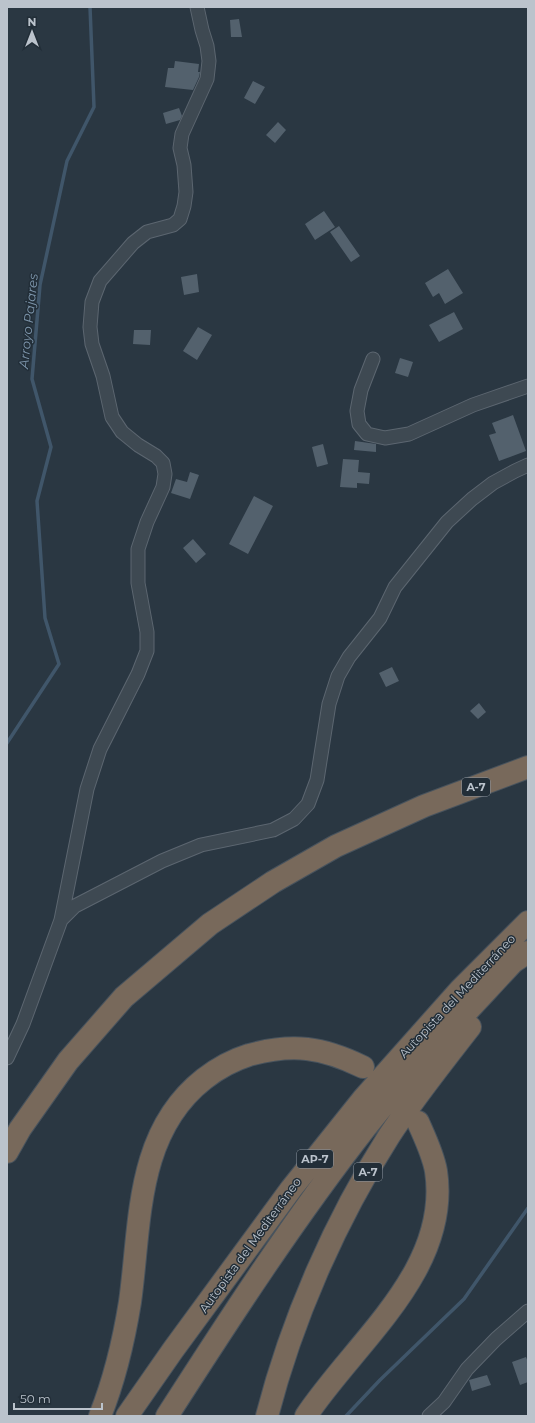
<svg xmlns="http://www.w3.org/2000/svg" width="535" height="1423" viewBox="0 0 535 1423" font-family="Montserrat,sans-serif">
	<rect width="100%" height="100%" fill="#2a3742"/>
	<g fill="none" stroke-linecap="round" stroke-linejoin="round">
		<path stroke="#40566a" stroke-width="3.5" d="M 7,743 L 59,664 L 45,618 L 37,501 L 51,447 L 32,379 L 40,285 L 67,161 L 94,107 L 90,7
			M 346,1416 L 380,1380 L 464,1299 L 528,1208"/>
	</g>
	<path fill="#53616d" d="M 239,19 L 242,37 L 231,37 L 230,20 Z
		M 175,61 L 199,64 L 198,72 L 200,72 L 199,77 L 193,90 L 165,87 L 168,68 L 174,68 Z
		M 253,81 L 265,87 L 255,104 L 244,98 Z
		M 179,108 L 182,116 L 180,120 L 166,124 L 163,113 Z
		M 278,122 L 286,130 L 275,143 L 266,135 Z
		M 324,211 L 335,227 L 315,240 L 305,224 Z
		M 339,226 L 360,256 L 351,262 L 330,232 Z
		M 448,269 L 463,293 L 445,304 L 439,293 L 433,297 L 425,283 Z
		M 197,274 L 199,292 L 184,295 L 181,277 Z
		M 454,312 L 463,329 L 439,342 L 429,325 Z
		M 198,327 L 212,335 L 197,360 L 183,351 Z
		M 134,330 L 151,330 L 150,345 L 133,344 Z
		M 400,358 L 413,362 L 408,377 L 395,373 Z
		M 513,415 L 526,451 L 499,461 L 489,435 L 496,433 L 492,423 Z
		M 355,441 L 376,444 L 376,452 L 354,450 Z
		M 323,444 L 328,464 L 317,467 L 312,447 Z
		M 343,459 L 359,460 L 358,472 L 370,473 L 369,484 L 357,483 L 357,488 L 340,487 Z
		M 190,472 L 199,475 L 190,499 L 171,493 L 176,479 L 187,482 Z
		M 254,496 L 273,506 L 248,554 L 229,544 Z
		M 193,539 L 206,554 L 196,563 L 183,548 Z
		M 392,667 L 399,681 L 386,687 L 379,673 Z
		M 479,703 L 486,712 L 478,719 L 470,711 Z
		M 526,1357 L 528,1362 L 528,1382 L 520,1385 L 512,1362 Z
		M 487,1375 L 491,1385 L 472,1391 L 469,1380 Z"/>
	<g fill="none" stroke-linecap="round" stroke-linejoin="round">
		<defs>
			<path id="minor" d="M 373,359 L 361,390 L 357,411 L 359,424 L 367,434 L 385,438 L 409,434 L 473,405 L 528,386
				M 61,920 L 75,906 L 162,861 L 201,845 L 273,830 L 294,819 L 308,804 L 317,780 L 329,704 L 338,676 L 349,657 L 380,618 L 395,587 L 447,522 L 472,499 L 493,483 L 515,471 L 528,465
				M 7,1058 L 23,1024 L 61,920 L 87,789 L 100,749 L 138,674 L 147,651 L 147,632 L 138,583 L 138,549 L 147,522 L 163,487 L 165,474 L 163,463 L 156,456 L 138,445 L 122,432 L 112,417 L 103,376 L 92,344 L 90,327 L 92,302 L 100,281 L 133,243 L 147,232 L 173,225 L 180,219 L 184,206 L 186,192 L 184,165 L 180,148 L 182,134 L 207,79 L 209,61 L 207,46 L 202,30 L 197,7
				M 429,1416 L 444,1402 L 467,1369 L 496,1339 L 528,1311"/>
			<path id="motorway" d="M 7,1152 L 20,1129 L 68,1061 L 124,997 L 210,924 L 273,882 L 336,846 L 424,806 L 528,767
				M 100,1416 C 114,1381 124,1339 130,1302 C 141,1223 135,1133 204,1079 C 218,1068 233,1060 249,1055 C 293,1043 322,1047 363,1067
				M 127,1416 L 173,1350 L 291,1189 L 363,1099 L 460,990 L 528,922
				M 167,1416 C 230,1318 294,1219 366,1127 C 412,1069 463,1016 513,962 L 528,952
				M 267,1416 C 292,1319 335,1221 389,1136 C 414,1098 442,1063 470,1027
				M 306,1416 C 355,1342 451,1270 436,1171 C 433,1154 425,1138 418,1122"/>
		</defs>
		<use href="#minor" stroke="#5c6670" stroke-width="15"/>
		<use href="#motorway" stroke="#48535d" stroke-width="24"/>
		<use href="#minor" stroke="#3e4952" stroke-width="13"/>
		<use href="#motorway" stroke="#78695b" stroke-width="22"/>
	</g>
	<g text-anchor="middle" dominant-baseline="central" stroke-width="3" stroke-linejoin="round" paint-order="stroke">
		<g fill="#222e38" stroke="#8d96a0" stroke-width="1">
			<rect x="462" y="778" width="28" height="18" rx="3"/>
			<rect x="297" y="1150" width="36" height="18" rx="3"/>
			<rect x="354" y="1163" width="28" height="18" rx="3"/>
		</g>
		<g font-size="11" font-weight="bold" fill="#bbc3cc">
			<text x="476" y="787">A-7</text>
			<text x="315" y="1159">AP-7</text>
			<text x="368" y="1172">A-7</text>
		</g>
		<g font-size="12" fill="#bbc3cc" stroke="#222e38">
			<text transform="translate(457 996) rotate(-47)">Autopista del Mediterráneo</text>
			<text transform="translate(250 1245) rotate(-54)">Autopista del Mediterráneo</text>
		</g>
		<g font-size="13" font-style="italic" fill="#7e96ac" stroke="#222e38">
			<text transform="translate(28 321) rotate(-84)">Arroyo Pajares</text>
		</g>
	</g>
	<rect width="535" height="1423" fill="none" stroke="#bbc3cc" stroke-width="16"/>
	<g transform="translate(32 32)" stroke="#222e38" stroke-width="3" paint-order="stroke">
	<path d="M0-3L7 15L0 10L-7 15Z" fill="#bbc3cc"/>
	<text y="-6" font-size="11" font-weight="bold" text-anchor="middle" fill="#bbc3cc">N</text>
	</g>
	<path d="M14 1403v6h88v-6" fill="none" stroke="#bbc3cc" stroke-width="2"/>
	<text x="20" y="1403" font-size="12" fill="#bbc3cc" stroke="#222e38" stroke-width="3" paint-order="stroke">50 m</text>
</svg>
